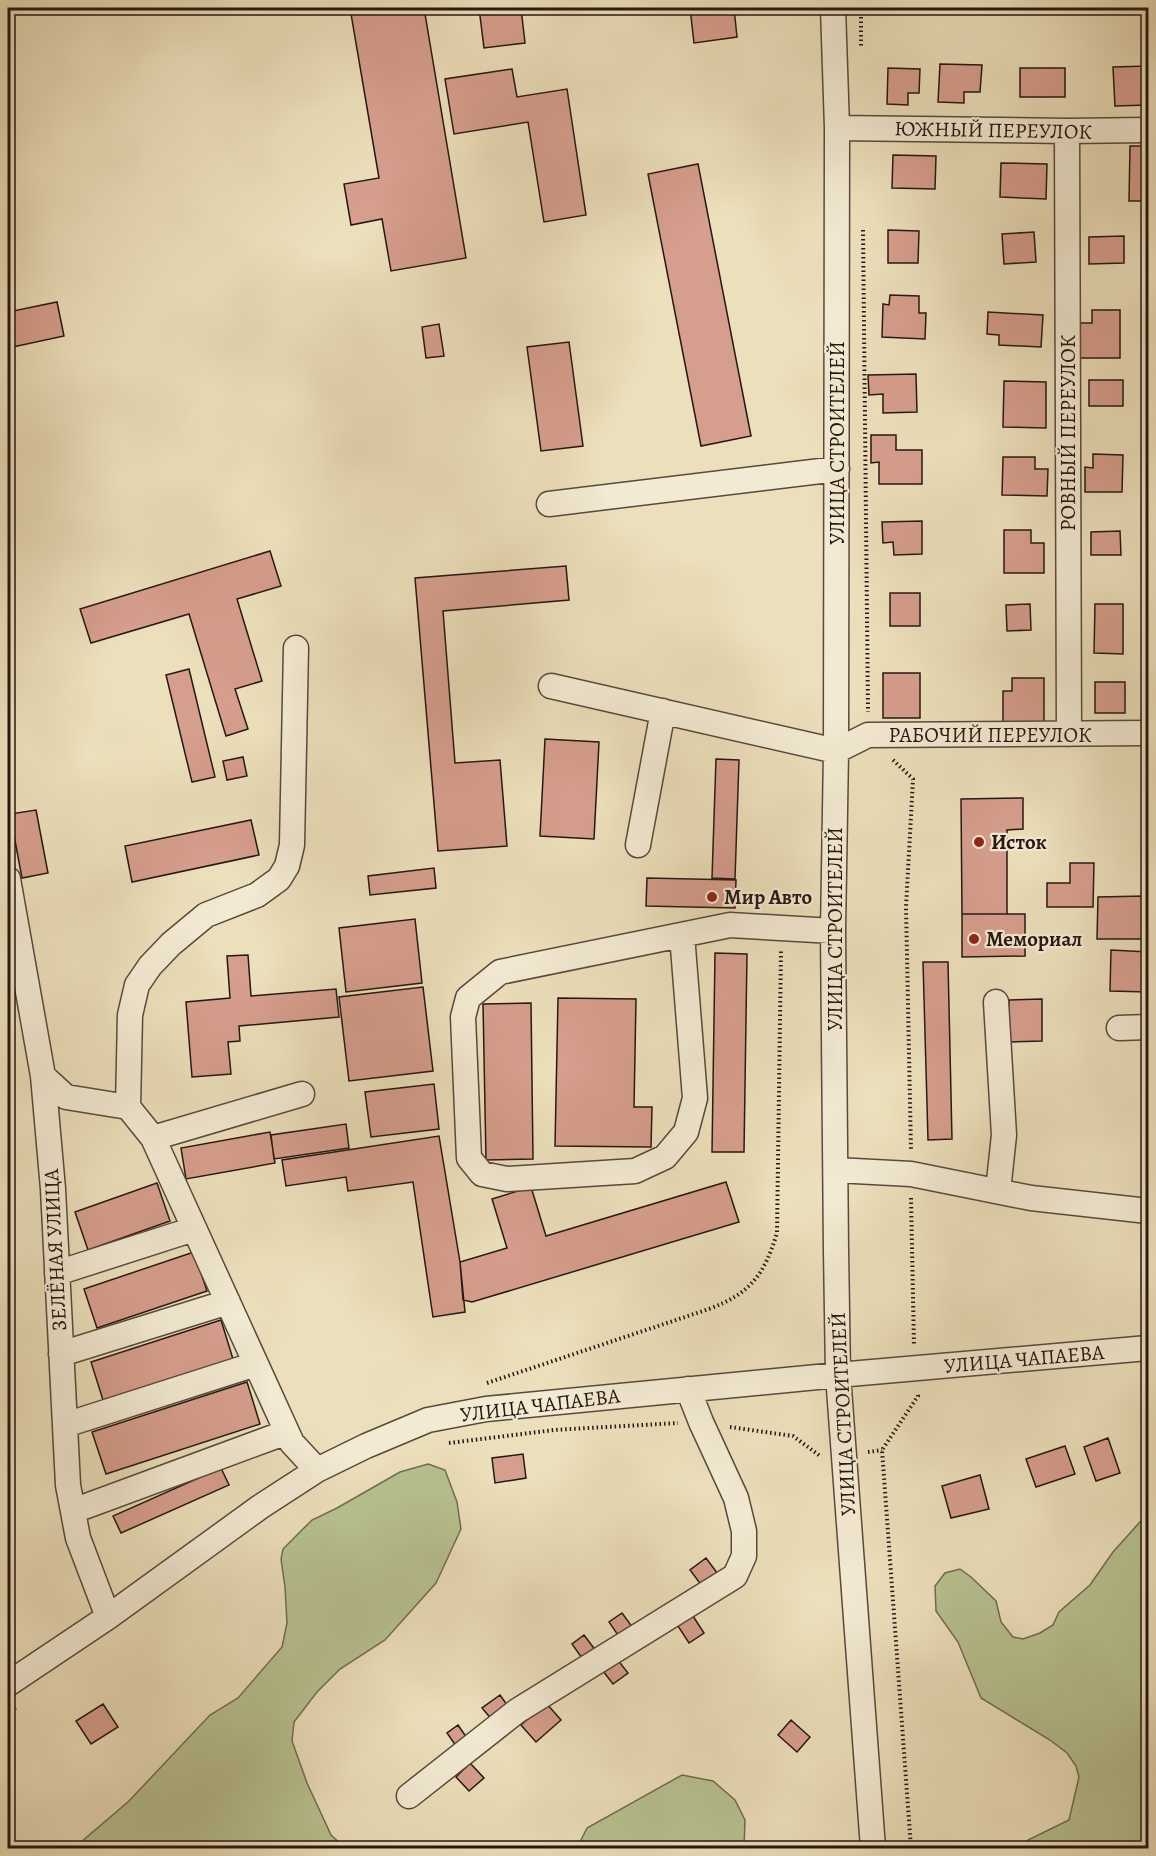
<svg xmlns="http://www.w3.org/2000/svg" width="1156" height="1856" viewBox="0 0 1156 1856" font-family="Alegreya,serif">
	<rect width="100%" height="100%" fill="#ecdfbb"/>
	<filter id="stains"><feTurbulence type="fractalNoise" baseFrequency=".00333" numOctaves="4"/><feColorMatrix values="0 0 0 0 .2 0 0 0 0 .09 0 0 0 0 .02 0 0 0 .5 -.17"/></filter>
	<radialGradient id="worn" r=".72"><stop offset=".6" stop-color="#630" stop-opacity="0"/><stop offset="1" stop-color="#630" stop-opacity=".3"/></radialGradient>
	<path fill="#b8c190" stroke="#6f6c51" stroke-width="1.5" d="M 428,1464 L 445,1470 L 457,1502 L 461,1529 L 436,1583 L 385,1640 L 340,1669 L 317,1692 L 294,1722 L 292,1741 L 307,1783 L 331,1835 L 345,1848 L 74,1848 L 129,1801 L 210,1715 L 238,1698 L 282,1647 L 287,1623 L 285,1587 L 281,1559 L 283,1549 L 312,1520 L 337,1508 L 400,1472 Z
		M 1148,1513 L 1148,1848 L 1026,1848 L 1028,1840 L 1069,1820 L 1079,1777 L 1076,1766 L 1067,1753 L 1050,1740 L 981,1698 L 958,1642 L 936,1611 L 935,1586 L 945,1573 L 960,1569 L 971,1577 L 996,1601 L 1001,1622 L 1013,1637 L 1023,1639 L 1040,1633 L 1053,1625 L 1059,1612 L 1090,1585 L 1113,1552 Z
		M 682,1775 L 713,1781 L 735,1800 L 745,1820 L 744,1848 L 577,1848 L 587,1828 Z"/>
	<path fill="#d69e8d" stroke="#261712" stroke-width="1.5" d="M 350,8 L 424,8 L 466,258 L 391,271 L 382,219 L 351,225 L 344,184 L 379,178 Z
		M 479,8 L 521,8 L 525,43 L 484,48 Z
		M 690,8 L 734,8 L 737,37 L 694,43 Z
		M 940,64 L 982,65 L 980,92 L 964,92 L 964,103 L 938,102 Z
		M 1148,66 L 1148,105 L 1115,106 L 1113,67 Z
		M 888,68 L 920,69 L 919,93 L 908,93 L 908,105 L 887,104 Z
		M 1020,68 L 1065,68 L 1065,97 L 1020,97 Z
		M 512,69 L 517,97 L 567,89 L 586,215 L 544,222 L 528,122 L 454,134 L 445,79 Z
		M 1130,146 L 1148,146 L 1148,201 L 1129,201 Z
		M 893,155 L 936,156 L 935,189 L 892,188 Z
		M 1001,163 L 1047,164 L 1046,199 L 1000,197 Z
		M 698,164 L 751,436 L 701,446 L 648,174 Z
		M 888,230 L 919,231 L 918,263 L 888,263 Z
		M 1034,232 L 1036,262 L 1004,264 L 1002,234 Z
		M 1124,236 L 1124,263 L 1089,264 L 1089,237 Z
		M 890,295 L 919,296 L 919,313 L 926,313 L 925,339 L 882,337 L 883,304 L 889,305 Z
		M 57,302 L 64,336 L 8,348 L 8,312 Z
		M 1092,310 L 1120,310 L 1120,358 L 1078,358 L 1078,323 L 1092,323 Z
		M 988,312 L 1043,315 L 1041,347 L 999,345 L 999,335 L 987,334 Z
		M 439,324 L 444,356 L 426,358 L 422,327 Z
		M 569,342 L 583,446 L 541,451 L 527,347 Z
		M 916,374 L 917,412 L 883,413 L 883,394 L 869,395 L 868,375 Z
		M 1089,380 L 1123,380 L 1123,406 L 1089,406 Z
		M 1004,381 L 1046,382 L 1046,428 L 1003,427 Z
		M 871,435 L 896,435 L 896,450 L 922,450 L 922,484 L 879,484 L 879,462 L 871,463 Z
		M 1093,454 L 1123,455 L 1122,492 L 1085,492 L 1085,467 L 1093,468 Z
		M 1003,457 L 1035,457 L 1035,469 L 1048,469 L 1047,496 L 1002,495 Z
		M 922,521 L 922,554 L 894,555 L 893,542 L 883,543 L 882,522 Z
		M 1004,530 L 1031,530 L 1031,543 L 1044,543 L 1044,573 L 1004,573 Z
		M 1120,531 L 1121,555 L 1091,555 L 1091,532 Z
		M 270,551 L 281,586 L 237,599 L 262,681 L 235,689 L 248,729 L 226,736 L 189,614 L 91,643 L 80,609 Z
		M 566,566 L 569,600 L 443,611 L 455,763 L 500,760 L 507,846 L 438,851 L 415,578 Z
		M 890,593 L 920,593 L 920,626 L 890,626 Z
		M 1030,604 L 1031,630 L 1007,631 L 1006,605 Z
		M 1095,604 L 1123,604 L 1123,654 L 1094,653 Z
		M 189,669 L 215,777 L 192,782 L 166,675 Z
		M 883,673 L 920,673 L 920,718 L 883,718 Z
		M 1012,678 L 1044,678 L 1044,723 L 1003,723 L 1003,691 L 1012,691 Z
		M 1095,682 L 1125,682 L 1125,713 L 1095,713 Z
		M 545,739 L 599,742 L 594,839 L 540,836 Z
		M 243,757 L 247,776 L 227,780 L 223,761 Z
		M 716,759 L 739,760 L 735,879 L 712,878 Z
		M 1023,798 L 1023,829 L 1007,830 L 1007,914 L 962,914 L 961,799 Z
		M 36,810 L 48,873 L 22,878 L 10,814 Z
		M 251,820 L 259,855 L 132,882 L 125,846 Z
		M 1070,863 L 1094,863 L 1093,907 L 1047,907 L 1047,883 L 1070,883 Z
		M 434,868 L 436,888 L 370,895 L 368,876 Z
		M 647,878 L 736,880 L 735,908 L 646,906 Z
		M 1145,896 L 1146,939 L 1097,939 L 1098,897 Z
		M 962,914 L 1025,914 L 1025,956 L 962,957 Z
		M 415,919 L 422,983 L 346,992 L 339,928 Z
		M 1111,950 L 1148,952 L 1148,992 L 1110,991 Z
		M 715,953 L 747,954 L 744,1152 L 712,1152 Z
		M 248,955 L 251,996 L 336,989 L 339,1017 L 239,1026 L 240,1041 L 228,1042 L 231,1074 L 192,1077 L 186,1002 L 230,998 L 227,956 Z
		M 923,962 L 948,962 L 952,1139 L 928,1140 Z
		M 423,987 L 433,1071 L 349,1081 L 339,997 Z
		M 558,998 L 636,999 L 634,1107 L 652,1107 L 651,1147 L 555,1146 Z
		M 1042,999 L 1042,1041 L 1009,1042 L 1009,1000 Z
		M 531,1003 L 533,1159 L 486,1160 L 483,1004 Z
		M 434,1084 L 439,1129 L 371,1137 L 365,1092 Z
		M 346,1124 L 349,1148 L 274,1159 L 271,1135 Z
		M 270,1132 L 275,1163 L 186,1179 L 181,1148 Z
		M 439,1136 L 460,1262 L 465,1312 L 433,1317 L 413,1182 L 348,1191 L 346,1177 L 286,1186 L 282,1160 Z
		M 726,1182 L 739,1222 L 472,1302 L 463,1300 L 460,1262 L 507,1248 L 492,1199 L 531,1187 L 546,1236 Z
		M 157,1183 L 170,1221 L 88,1250 L 75,1212 Z
		M 194,1252 L 207,1291 L 97,1328 L 84,1289 Z
		M 221,1320 L 233,1359 L 103,1400 L 91,1362 Z
		M 247,1382 L 260,1424 L 106,1474 L 92,1432 Z
		M 1108,1438 L 1120,1473 L 1096,1481 L 1084,1447 Z
		M 1065,1446 L 1075,1474 L 1036,1487 L 1026,1459 Z
		M 523,1454 L 526,1478 L 495,1483 L 492,1458 Z
		M 221,1468 L 229,1485 L 121,1533 L 113,1516 Z
		M 980,1475 L 989,1509 L 951,1518 L 942,1486 Z
		M 706,1558 L 718,1574 L 702,1586 L 690,1570 Z
		M 622,1613 L 633,1628 L 620,1638 L 609,1622 Z
		M 691,1613 L 704,1633 L 689,1643 L 676,1623 Z
		M 584,1635 L 596,1651 L 584,1661 L 572,1644 Z
		M 617,1659 L 628,1673 L 613,1684 L 603,1671 Z
		M 500,1695 L 510,1709 L 493,1721 L 482,1708 Z
		M 546,1703 L 561,1720 L 536,1742 L 521,1725 Z
		M 103,1704 L 118,1727 L 91,1744 L 76,1721 Z
		M 791,1720 L 810,1737 L 797,1752 L 778,1735 Z
		M 458,1725 L 467,1738 L 456,1746 L 447,1733 Z
		M 470,1763 L 484,1778 L 469,1791 L 456,1777 Z"/>
	<g fill="none" stroke-linecap="round" stroke-linejoin="round">
		<defs>
			<path id="minor" d="M 833,8 L 837,128 L 836,751 L 833,931 L 836,1250 L 838,1375 L 873,1848
				M 837,128 L 1067,131 L 1148,130
				M 1067,131 L 1069,734
				M 549,504 L 837,469
				M 551,686 L 836,751 L 868,735 L 1148,733
				M 638,845 L 663,711
				M 8,879 L 43,1076 L 53,1189 L 68,1485 L 78,1538 L 108,1617
				M 682,935 L 695,1098 L 686,1132 L 665,1157 L 635,1171 L 507,1179 L 482,1174 L 469,1158 L 463,1017 L 468,998 L 500,972 L 730,925 L 833,931
				M 996,1002 L 1004,1135 L 998,1191
				M 1119,1028 L 1148,1027
				M 43,1076 L 66,1097 L 128,1107 L 153,1138 L 292,1443 L 317,1470
				M 128,1107 L 130,1015 L 137,985 L 150,966 L 171,944 L 206,915 L 257,895 L 279,879 L 287,866 L 292,845 L 296,648
				M 153,1138 L 302,1094
				M 836,1170 L 911,1174 L 1031,1198 L 1148,1211
				M 57,1273 L 194,1229
				M 61,1354 L 228,1302
				M 65,1425 L 256,1364
				M 73,1511 L 287,1432
				M 8,1684 L 108,1617 L 260,1507 L 317,1470 L 366,1446 L 428,1420 L 486,1409 L 838,1375 L 1148,1348
				M 409,1796 L 517,1711 L 735,1576 L 744,1556 L 744,1531 L 736,1498 L 701,1422 L 688,1389"/>
		</defs>
		<use href="#minor" stroke="#58493c" stroke-width="27"/>
		<path stroke="#261712" stroke-width="4" stroke-dasharray="1.5 3" stroke-linecap="butt" d="M 861,8 L 861,46
			M 863,230 L 868,712
			M 893,760 L 913,779 L 906,907 L 911,1151
			M 911,1198 L 914,1346
			M 487,1383 L 709,1309 C 751,1293 764,1275 777,1233 L 781,950
			M 730,1427 L 793,1436 L 820,1456
			M 449,1443 L 554,1430 L 678,1423
			M 868,1452 L 882,1450
			M 8,1713 L 16,1708
			M 911,1848 L 882,1450 L 918,1396 L 917,1392"/>
		<use href="#minor" stroke="#f3ead3" stroke-width="24"/>
	</g>
	<g fill="#8f2418" stroke="#f3ead3" stroke-width="2">
		<circle cx="979" cy="842" r="6"/>
		<circle cx="712" cy="897" r="6"/>
		<circle cx="974" cy="939" r="6"/>
	</g>
	<g text-anchor="middle" dominant-baseline="central" stroke-width="4.5" stroke-linejoin="round" paint-order="stroke">
		<g font-size="21" fill="#261712" stroke="#f3ead3">
			<text transform="translate(993 130) rotate(1)">ЮЖНЫЙ ПЕРЕУЛОК</text>
			<text transform="translate(1068 433) rotate(-90)">РОВНЫЙ ПЕРЕУЛОК</text>
			<text transform="translate(837 443) rotate(-90)">УЛИЦА СТРОИТЕЛЕЙ</text>
			<text x="990" y="735">РАБОЧИЙ ПЕРЕУЛОК</text>
			<text transform="translate(835 929) rotate(-90)">УЛИЦА СТРОИТЕЛЕЙ</text>
			<text transform="translate(55 1250) rotate(-93)">ЗЕЛЁНАЯ УЛИЦА</text>
			<text transform="translate(1024 1359) rotate(-5)">УЛИЦА ЧАПАЕВА</text>
			<text transform="translate(540 1405) rotate(-7)">УЛИЦА ЧАПАЕВА</text>
			<text transform="translate(843 1414) rotate(-93)">УЛИЦА СТРОИТЕЛЕЙ</text>
		</g>
		<g font-size="21" font-weight="bold" fill="#261712" stroke="#f3ead3" text-anchor="start">
			<text x="991" y="842">Исток</text>
			<text x="724" y="897">Мир Авто</text>
			<text x="986" y="939">Мемориал</text>
		</g>
	</g>
	<rect width="1156" height="1856" fill="none" stroke="#ecdfbb" stroke-width="30"/>
	<rect x="9" y="9" width="1138" height="1838" fill="none" stroke="#261712" stroke-width="3"/>
	<rect x="15" y="15" width="1126" height="1826" fill="none" stroke="#261712" stroke-width="1.5"/>
	<rect width="100%" height="100%" filter="url(#stains)"/>
	<rect width="100%" height="100%" fill="url(#worn)"/>
</svg>
